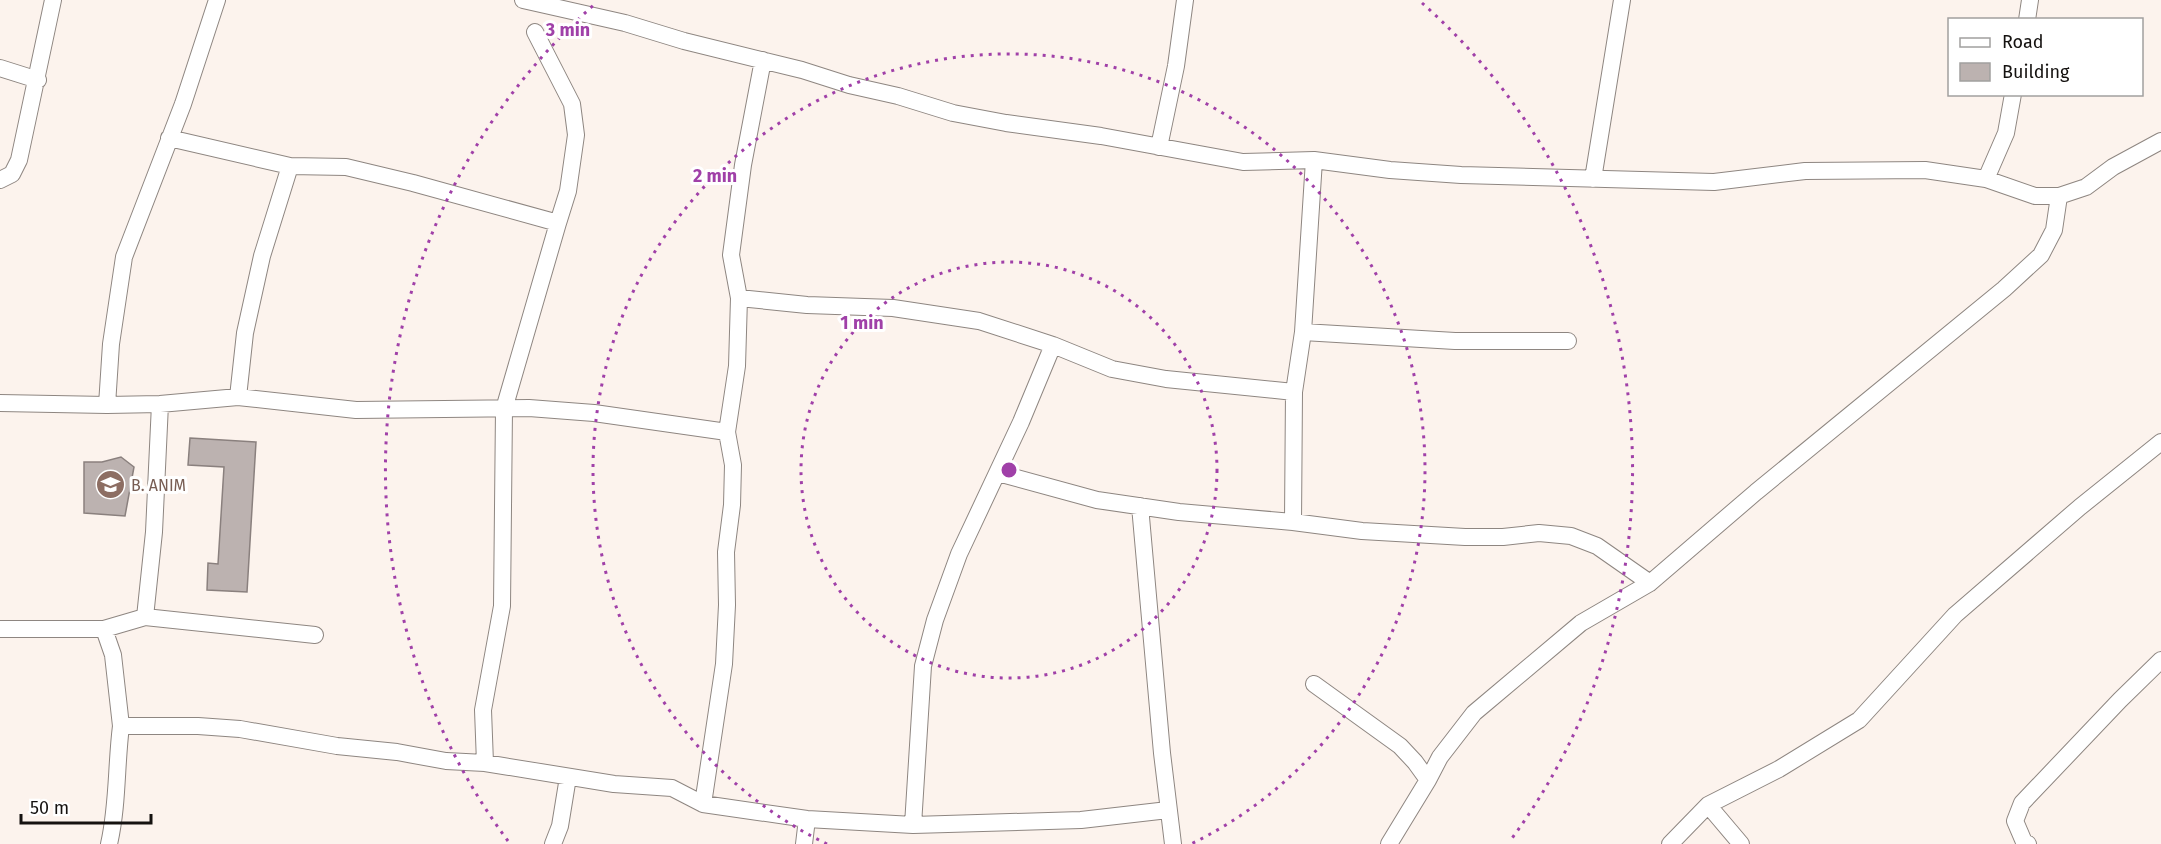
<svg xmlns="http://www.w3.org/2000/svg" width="2161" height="844" viewBox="0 0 2161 844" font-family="'Fira Sans',sans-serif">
	<rect width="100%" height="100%" fill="#fcf3ed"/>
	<path fill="#bcb2b0" stroke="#8a807e" stroke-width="1.5" d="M 190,438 L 256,442 L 247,592 L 207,590 L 208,563 L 218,564 L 224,467 L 188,465 Z
		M 121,457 L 134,467 L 125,516 L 84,513 L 84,462 L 102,462 Z"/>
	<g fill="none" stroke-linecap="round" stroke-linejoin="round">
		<defs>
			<path id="minor" d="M 523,0 L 625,23 L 684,41 L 802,70 L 849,85 L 898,96 L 953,113 L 1006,123 L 1101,136 L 1243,162 L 1314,160 L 1390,170 L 1461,175 L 1714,182 L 1805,171 L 1925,170 L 1986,179 L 2035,196 L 2059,196 L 2086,187 L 2113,167 L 2161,141
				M 2027,20 L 2030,0
				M 0,68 L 38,80
				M 169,138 L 290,166 L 346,167 L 413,183 L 558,223 L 568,191 L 576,135 L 572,104 L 535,32
				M 1159,147 L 1176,66 L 1185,0
				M 1593,179 L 1622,0
				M 1986,179 L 2006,133 L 2013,94
				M 0,180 L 12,174 L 19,160 L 53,0
				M 739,298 L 807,305 L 893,308 L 979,321 L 1053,345 L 1112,369 L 1166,379 L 1294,392
				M 1303,332 L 1455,341 L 1568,341
				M 238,397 L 245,333 L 262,256 L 290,166
				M 0,403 L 107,405 L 160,404 L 238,397 L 356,410 L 529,408 L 594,413 L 727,432
				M 107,405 L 111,344 L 124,257 L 183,104 L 217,0
				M 998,473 L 1097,500 L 1179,512 L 1293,522 L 1362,531 L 1465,537 L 1503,537 L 1539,533 L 1571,536 L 1597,546 L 1650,583
				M 1140,506 L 1162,753 L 1173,844
				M 1293,522 L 1294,392 L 1303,332 L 1314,160
				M 145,617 L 315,635
				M 0,629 L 104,629 L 145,617 L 154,532 L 160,404
				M 104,629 L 113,655 L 121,726 L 198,726 L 240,729 L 337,746 L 397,752 L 446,761 L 485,763 L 614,784 L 672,788 L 703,804 L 807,819 L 913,825 L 1081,820 L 1168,810
				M 1314,684 L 1400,746 L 1415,762 L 1428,780
				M 485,763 L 483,710 L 502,606 L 504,409 L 558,223
				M 703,804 L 724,664 L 727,605 L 726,552 L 732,505 L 733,465 L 727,432 L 737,366 L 739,298 L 731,255 L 743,165 L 763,60
				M 1708,805 L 1741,844
				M 913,825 L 923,666 L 935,620 L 959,554 L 1021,422 L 1053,345
				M 109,844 C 118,805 116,765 121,726
				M 553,844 L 560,826 L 568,777
				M 804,844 L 807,819
				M 1389,844 L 1428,780 L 1440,757 L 1474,713 L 1581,623 L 1650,583 L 1756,492 L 2004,289 L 2041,255 L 2054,230 L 2059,196
				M 1670,844 L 1708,805 L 1779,769 L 1859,720 L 1955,615 L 2080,507 L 2161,442
				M 2028,844 L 2024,842 L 2015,821 L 2022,803 L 2120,700 L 2161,660"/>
		</defs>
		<use href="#minor" stroke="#8e8681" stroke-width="18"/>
		<use href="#minor" stroke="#fff" stroke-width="16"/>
	</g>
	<g fill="none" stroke="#a040a8" stroke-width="3" stroke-dasharray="3 6">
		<circle cx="1009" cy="470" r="208"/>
		<path d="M827 844A416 416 0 1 1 1191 844"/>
		<path d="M508 841A623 623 0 0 1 596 3M1422 3A623 623 0 0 1 1510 841"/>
	</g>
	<defs>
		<symbol id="school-disc" viewBox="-11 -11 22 22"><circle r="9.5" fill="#8d6e63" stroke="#fff"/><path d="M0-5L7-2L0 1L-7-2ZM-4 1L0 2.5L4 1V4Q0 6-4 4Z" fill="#fff"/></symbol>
	</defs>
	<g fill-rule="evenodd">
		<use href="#school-disc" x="94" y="468" width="33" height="33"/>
	</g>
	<g text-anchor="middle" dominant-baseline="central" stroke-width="6" stroke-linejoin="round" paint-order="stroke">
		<g font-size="16" fill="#785e54" stroke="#fff" text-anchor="start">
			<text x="131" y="485">B. ANIM</text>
		</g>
	</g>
	<circle cx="1009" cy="470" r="9" fill="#a040a8" stroke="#fff" stroke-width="3"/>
	<g font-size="18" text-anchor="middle" font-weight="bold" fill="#a040a8" stroke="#fff" stroke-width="6" stroke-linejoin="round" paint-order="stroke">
		<text x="568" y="36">3 min</text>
		<text x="715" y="182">2 min</text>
		<text x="862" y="329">1 min</text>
	</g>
	<rect x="1948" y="18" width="195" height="78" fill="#ffffff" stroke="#a1a09f" stroke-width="1.5"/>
	<rect x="1960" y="38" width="30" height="9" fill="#ffffff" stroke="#a1a09f" stroke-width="1.5"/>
	<text x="2002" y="48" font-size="18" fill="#151210">Road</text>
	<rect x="1960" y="63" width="30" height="18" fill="#bcb2b0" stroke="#a1a09f" stroke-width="1.5"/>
	<text x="2002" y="78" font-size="18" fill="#151210">Building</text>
	<path d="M21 814v9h130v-9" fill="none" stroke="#151210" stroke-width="3"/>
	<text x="30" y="814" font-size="18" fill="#151210" stroke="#ffffff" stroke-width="4.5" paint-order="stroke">50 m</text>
</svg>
